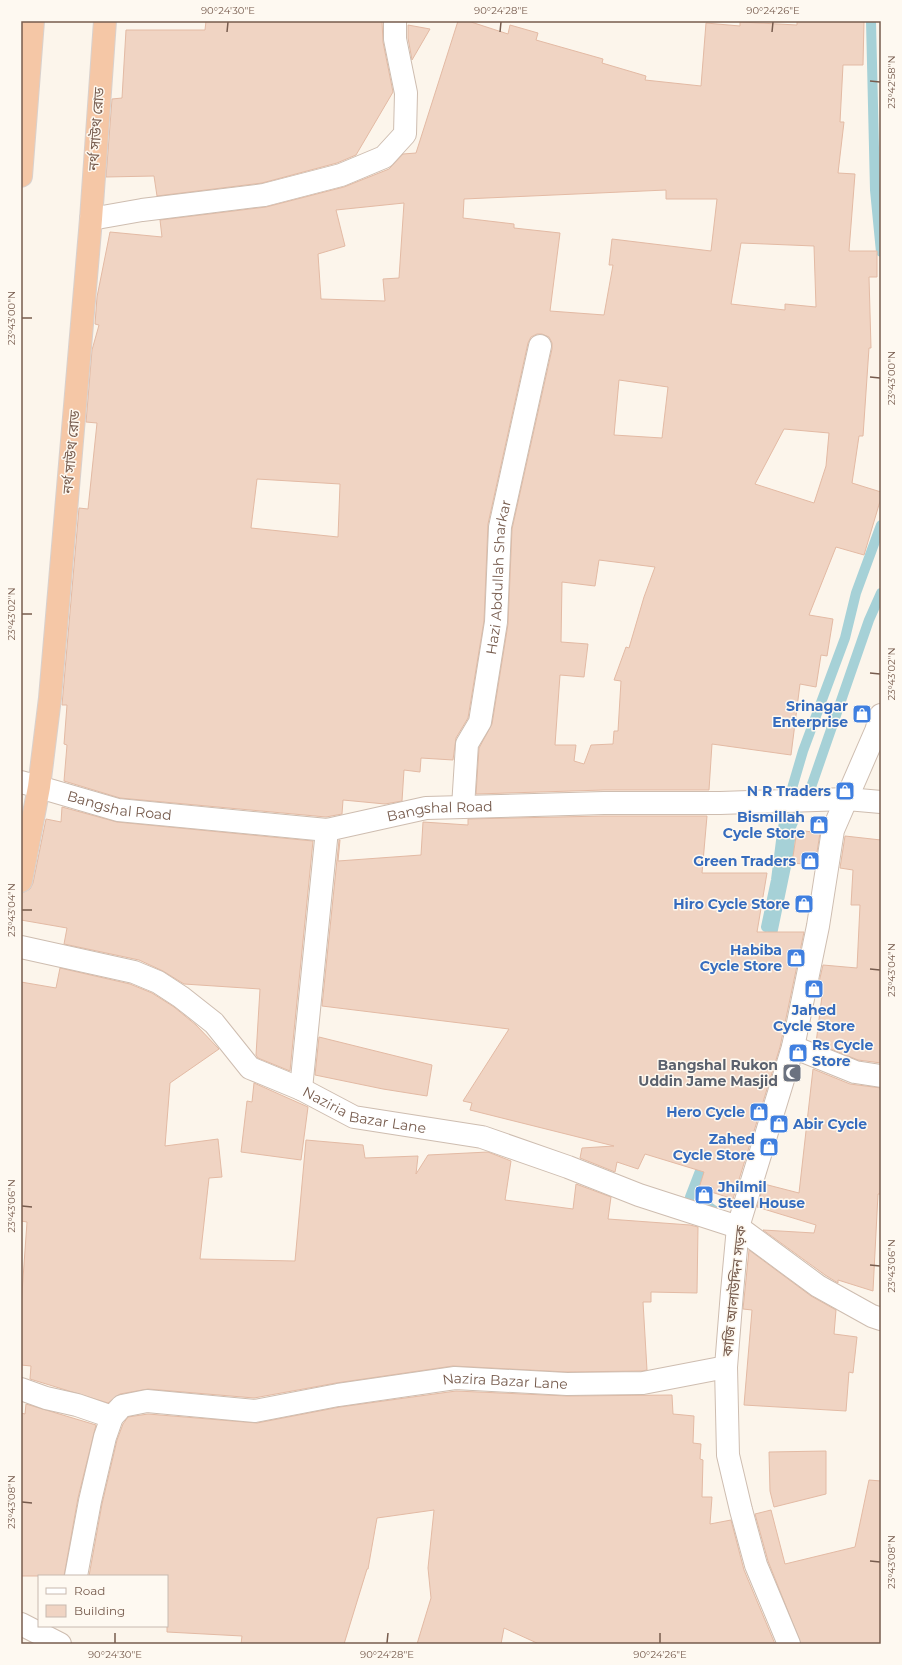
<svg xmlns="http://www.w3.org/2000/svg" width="902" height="1665" viewBox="0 0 902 1665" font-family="Montserrat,'Noto Sans Bengali',sans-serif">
	<rect width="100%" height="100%" fill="#fcf5eb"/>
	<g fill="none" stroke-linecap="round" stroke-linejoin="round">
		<path stroke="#a6d1d7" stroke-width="10" d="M 871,21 L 875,190 L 881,252
			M 809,793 L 869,620 L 881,593
			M 766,927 L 776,880 L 782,833 L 788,802 L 803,751 L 845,638 L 856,593 L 881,525
			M 770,944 L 789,852 L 791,827 L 800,805 L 805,805
			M 710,1179 L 702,1202 L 718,1213
			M 690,1197 L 705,1158"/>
	</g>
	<path fill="#f0d4c3" stroke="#e3baa4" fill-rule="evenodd" d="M 206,21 L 382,21 L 383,42 L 393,92 L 356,155 L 337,163 L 262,183 L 157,196 L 154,176 L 106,177 L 112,99 L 122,98 L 126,30 L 205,30 Z
		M 458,21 L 468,21 L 508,34 L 510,25 L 538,33 L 536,40 L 603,59 L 602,63 L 646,76 L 645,80 L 701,86 L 706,23 L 740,26 L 740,22 L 797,25 L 797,21 L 864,21 L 863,65 L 843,65 L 840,122 L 844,122 L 838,173 L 855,174 L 849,251 L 877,251 L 877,277 L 869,277 L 871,348 L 869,348 L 863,436 L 859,436 L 852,483 L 881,492 L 881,498 L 864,555 L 836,547 L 809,615 L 833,619 L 827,656 L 821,655 L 816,687 L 800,684 L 791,755 L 712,744 L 709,790 L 604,790 L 476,794 L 479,748 L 492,724 L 508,624 L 512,529 L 552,349 L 552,343 L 549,337 L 542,334 L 537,334 L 531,337 L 528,343 L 488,524 L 484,621 L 468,718 L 456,738 L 453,760 L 421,758 L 420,772 L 404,770 L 402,801 L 385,804 L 343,800 L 342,814 L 326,817 L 120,798 L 64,781 L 67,745 L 64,744 L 67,705 L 62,705 L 79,508 L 88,509 L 97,423 L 86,422 L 92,350 L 99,325 L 95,324 L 97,297 L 110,232 L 162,237 L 160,220 L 266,207 L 344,187 L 389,169 L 403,154 L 416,153 ZM 666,190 L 666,199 L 717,199 L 711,251 L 612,239 L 609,265 L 613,265 L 604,315 L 550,311 L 560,233 L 514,228 L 514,224 L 463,218 L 464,199 ZM 404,203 L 399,278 L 383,279 L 385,301 L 321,299 L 318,254 L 345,246 L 336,210 ZM 741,243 L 814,246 L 816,307 L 785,304 L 785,310 L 731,304 ZM 619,380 L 668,387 L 662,438 L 614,435 ZM 784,429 L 829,433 L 826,466 L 814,503 L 755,484 ZM 257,479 L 340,484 L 338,537 L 251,528 ZM 599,560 L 655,567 L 644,597 L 629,648 L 626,647 L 614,680 L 621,681 L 618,731 L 614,731 L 613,744 L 591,745 L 584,764 L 574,761 L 576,745 L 555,745 L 560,675 L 584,677 L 588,644 L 561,642 L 562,582 L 595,586 Z
		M 408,25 L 430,29 L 412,60 L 408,38 Z
		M 62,807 L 117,822 L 313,841 L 290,1071 L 258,1058 L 256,1055 L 260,989 L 184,984 L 163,971 L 139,960 L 64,944 L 67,928 L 21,920 L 22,893 L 30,889 L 33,883 L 46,819 L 61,822 Z
		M 604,816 L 707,816 L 702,873 L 767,873 L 757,932 L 804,932 L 780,1047 L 733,1199 L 699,1188 L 704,1172 L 645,1154 L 638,1169 L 617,1162 L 615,1172 L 580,1158 L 582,1148 L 614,1146 L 470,1110 L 472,1103 L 463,1101 L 509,1029 L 322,1006 L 339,840 L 340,840 L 338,861 L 421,855 L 423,822 L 468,825 L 468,819 Z
		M 797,830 L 820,833 L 815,865 L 792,863 Z
		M 845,836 L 881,840 L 881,1063 L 858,1060 L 816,1043 L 822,996 L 816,995 L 823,965 L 857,968 L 860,905 L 851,905 L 853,870 L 840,868 Z
		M 60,968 L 130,984 L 152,993 L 174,1007 L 196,1025 L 219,1049 L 170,1083 L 165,1146 L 218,1139 L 222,1177 L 209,1178 L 200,1259 L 295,1261 L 306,1140 L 363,1145 L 365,1158 L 418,1156 L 416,1174 L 428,1155 L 488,1152 L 511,1161 L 505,1200 L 573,1209 L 576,1184 L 611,1197 L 608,1219 L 690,1225 L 698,1227 L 697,1293 L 651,1292 L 651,1302 L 643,1302 L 647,1370 L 642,1371 L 567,1372 L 453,1366 L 336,1383 L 254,1398 L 148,1389 L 120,1394 L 108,1403 L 30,1379 L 31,1366 L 21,1365 L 21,1307 L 27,1222 L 21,1221 L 21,982 L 56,988 Z
		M 319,1037 L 432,1065 L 427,1096 L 383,1089 L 315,1075 Z
		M 813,1069 L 850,1084 L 881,1088 L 881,1194 L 878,1194 L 873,1291 L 838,1280 L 838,1283 L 825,1275 L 763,1230 L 814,1233 L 816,1225 L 757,1207 L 764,1184 L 799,1193 Z
		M 254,1083 L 308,1107 L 301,1160 L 241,1152 L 247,1101 L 252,1102 Z
		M 749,1250 L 811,1296 L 836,1310 L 834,1334 L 857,1337 L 853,1373 L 849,1372 L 846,1411 L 744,1405 L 752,1310 L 743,1309 Z
		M 456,1391 L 567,1396 L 672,1395 L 673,1414 L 694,1416 L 693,1443 L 701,1444 L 700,1459 L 703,1460 L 702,1497 L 712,1497 L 710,1524 L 731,1520 L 744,1570 L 775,1644 L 539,1644 L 504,1628 L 501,1644 L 417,1644 L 431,1598 L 428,1568 L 434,1510 L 377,1518 L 368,1569 L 367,1569 L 344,1644 L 241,1644 L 242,1636 L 167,1632 L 167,1576 L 89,1576 L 102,1504 L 117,1440 L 123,1424 L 128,1417 L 148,1414 L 257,1423 L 340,1407 Z
		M 26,1404 L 96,1425 L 78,1498 L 64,1576 L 21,1576 L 21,1413 L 25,1414 Z
		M 826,1451 L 826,1494 L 774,1507 L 770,1491 L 769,1452 Z
		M 869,1480 L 881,1481 L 881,1644 L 801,1644 L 768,1561 L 755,1514 L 771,1510 L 785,1564 L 855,1547 Z"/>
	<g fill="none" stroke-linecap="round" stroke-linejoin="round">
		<defs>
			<g id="minor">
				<path d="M 91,219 L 142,210 L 264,195 L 341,175 L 384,157 L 405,134 L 406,93 L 395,39 L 395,21"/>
				<path d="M 21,782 L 39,787"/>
				<path id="s1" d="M 463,807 L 467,744 L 480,722 L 496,622 L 500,527 L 540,346"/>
				<path id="s2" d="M 21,947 L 134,972 L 158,982 L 181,997 L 214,1023 L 250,1068 L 301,1089 L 354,1117 L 482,1137 L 568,1167 L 639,1195 L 738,1227 L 818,1286 L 872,1316 L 881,1319"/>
				<path d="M 793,1047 L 855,1072 L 881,1076"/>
				<path d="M 301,1089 L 327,830"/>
				<path d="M 21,1389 L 46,1398 L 77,1405 L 112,1417"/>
				<path id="s3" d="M 76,1576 L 90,1501 L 105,1437 L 112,1417 L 122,1406 L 147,1401 L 255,1411 L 338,1395 L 455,1378 L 567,1384 L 643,1383 L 726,1367"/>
				<path d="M 21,1624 L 60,1644"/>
			</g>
			<g id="tertiary">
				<path id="s4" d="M 39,787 L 118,810 L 327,830 L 426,808 L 604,803 L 720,803 L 847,799 L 881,802"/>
				<path d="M 789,1644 L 756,1565 L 741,1510 L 728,1455 L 726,1367 L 732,1292 L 738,1227 L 793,1047 L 818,926 L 833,830 L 876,731 L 881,715"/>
			</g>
			<path id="trunk" d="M 21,176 L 33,21
				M 21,881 L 39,787 L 50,698 L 91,219 L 105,21"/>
		</defs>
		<use href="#minor" stroke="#cebdb0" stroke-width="24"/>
		<use href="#tertiary" stroke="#cebdb0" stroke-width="24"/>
		<use href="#trunk" stroke="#d9d1cd" stroke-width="24"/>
		<use href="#minor" stroke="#fff" stroke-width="22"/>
		<use href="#tertiary" stroke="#fff" stroke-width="22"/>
		<use href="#trunk" stroke="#f5c7a6" stroke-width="22"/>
	</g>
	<path fill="none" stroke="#775c4e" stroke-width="1.5" d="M 227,32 L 228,22M 500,32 L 501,22M 772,32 L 773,22M 870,81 L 880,82M 22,318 L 32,318M 870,377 L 880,378M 22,614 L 32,614M 870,673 L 880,674M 22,910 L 32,910M 870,969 L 880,970M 22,1206 L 32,1207M 870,1265 L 880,1266M 22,1502 L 32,1503M 870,1561 L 880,1562M 115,1643 L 115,1633M 387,1643 L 388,1633M 660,1643 L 660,1633"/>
	<defs>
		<symbol id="shop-square" viewBox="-11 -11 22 22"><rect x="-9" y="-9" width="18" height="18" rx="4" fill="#3f7fe0" stroke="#fef9f1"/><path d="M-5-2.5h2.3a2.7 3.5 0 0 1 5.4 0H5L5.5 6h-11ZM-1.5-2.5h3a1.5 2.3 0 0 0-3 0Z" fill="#fff"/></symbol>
		<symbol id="mosque-square" viewBox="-11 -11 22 22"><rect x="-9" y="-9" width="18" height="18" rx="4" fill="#6b7280" stroke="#fef9f1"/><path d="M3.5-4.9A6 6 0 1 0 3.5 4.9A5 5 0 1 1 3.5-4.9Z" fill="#fff"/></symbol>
	</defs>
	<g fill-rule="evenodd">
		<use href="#shop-square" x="851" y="703" width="22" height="22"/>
		<use href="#shop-square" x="834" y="780" width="22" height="22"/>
		<use href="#shop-square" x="808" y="814" width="22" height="22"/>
		<use href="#shop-square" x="799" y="850" width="22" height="22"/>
		<use href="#shop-square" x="793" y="893" width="22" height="22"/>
		<use href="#shop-square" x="785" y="947" width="22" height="22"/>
		<use href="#shop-square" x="803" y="978" width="22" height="22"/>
		<use href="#shop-square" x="787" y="1042" width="22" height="22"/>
		<use href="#mosque-square" x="781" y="1062" width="22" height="22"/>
		<use href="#shop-square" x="748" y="1101" width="22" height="22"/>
		<use href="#shop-square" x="768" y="1113" width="22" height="22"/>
		<use href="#shop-square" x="758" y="1136" width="22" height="22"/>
		<use href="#shop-square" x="693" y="1184" width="22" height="22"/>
	</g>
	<g text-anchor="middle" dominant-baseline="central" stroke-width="3" stroke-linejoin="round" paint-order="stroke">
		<g font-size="14" fill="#775c4e" stroke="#fef9f1">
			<text transform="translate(96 129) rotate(-86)">নর্থ সাউথ রোড</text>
			<text transform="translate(71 452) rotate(-85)">নর্থ সাউথ রোড</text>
			<text stroke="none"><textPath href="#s1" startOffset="235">Hazi Abdullah Sharkar</textPath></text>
			<text stroke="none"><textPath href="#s4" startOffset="83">Bangshal Road</textPath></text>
			<text stroke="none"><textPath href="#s4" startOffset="407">Bangshal Road</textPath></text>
			<text stroke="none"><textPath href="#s2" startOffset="392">Naziria Bazar Lane</textPath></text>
			<text transform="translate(734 1291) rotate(-84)">কাজি আলাউদ্দিন সড়ক</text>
			<text stroke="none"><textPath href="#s3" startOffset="565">Nazira Bazar Lane</textPath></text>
		</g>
		<g font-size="14" font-weight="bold" fill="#366cbe" stroke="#fef9f1" text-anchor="end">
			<text x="848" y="706">Srinagar<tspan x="848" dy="16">Enterprise</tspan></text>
			<text x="831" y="791">N R Traders</text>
			<text x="805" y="817">Bismillah<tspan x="805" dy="16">Cycle Store</tspan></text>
			<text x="796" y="861">Green Traders</text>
			<text x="790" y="904">Hiro Cycle Store</text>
			<text x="782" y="950">Habiba<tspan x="782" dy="16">Cycle Store</tspan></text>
			<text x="814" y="1010" text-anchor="middle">Jahed<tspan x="814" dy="16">Cycle Store</tspan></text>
			<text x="812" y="1045" text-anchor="start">Rs Cycle<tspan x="812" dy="16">Store</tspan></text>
			<text x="745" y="1112">Hero Cycle</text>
			<text x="793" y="1124" text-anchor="start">Abir Cycle</text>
			<text x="755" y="1139">Zahed<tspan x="755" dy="16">Cycle Store</tspan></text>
			<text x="718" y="1187" text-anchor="start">Jhilmil<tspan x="718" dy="16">Steel House</tspan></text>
		</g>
		<g font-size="14" font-weight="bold" fill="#5b616d" stroke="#fef9f1" text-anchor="end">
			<text x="778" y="1065">Bangshal Rukon<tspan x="778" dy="16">Uddin Jame Masjid</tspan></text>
		</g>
	</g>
	<rect width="902" height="1665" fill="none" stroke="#fef9f1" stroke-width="44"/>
	<rect x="38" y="1575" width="130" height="52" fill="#fef9f1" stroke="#c8bab0"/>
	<rect x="46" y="1588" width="20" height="6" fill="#ffffff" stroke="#c8bab0"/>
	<text x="74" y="1595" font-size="12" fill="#775c4e">Road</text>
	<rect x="46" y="1605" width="20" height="12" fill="#f0d4c3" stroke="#c8bab0"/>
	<text x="74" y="1615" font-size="12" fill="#775c4e">Building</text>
	<rect x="22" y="22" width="858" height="1621" fill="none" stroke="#775c4e" stroke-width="1.5"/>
	<g font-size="10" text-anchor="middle" fill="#775c4e">
		<text x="228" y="14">90°24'30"E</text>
		<text x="501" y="14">90°24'28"E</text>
		<text x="773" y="14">90°24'26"E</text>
		<text transform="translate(891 82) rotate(-90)" y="4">23°42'58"N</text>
		<text transform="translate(11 318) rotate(-90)" y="4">23°43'00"N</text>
		<text transform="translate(891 378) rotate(-90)" y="4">23°43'00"N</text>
		<text transform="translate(11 614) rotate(-90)" y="4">23°43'02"N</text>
		<text transform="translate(891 674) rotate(-90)" y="4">23°43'02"N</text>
		<text transform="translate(11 910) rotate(-90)" y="4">23°43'04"N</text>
		<text transform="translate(891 970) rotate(-90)" y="4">23°43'04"N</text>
		<text transform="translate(11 1206) rotate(-90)" y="4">23°43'06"N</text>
		<text transform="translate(891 1266) rotate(-90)" y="4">23°43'06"N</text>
		<text transform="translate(11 1502) rotate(-90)" y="4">23°43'08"N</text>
		<text transform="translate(891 1562) rotate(-90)" y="4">23°43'08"N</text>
		<text x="115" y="1658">90°24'30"E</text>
		<text x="387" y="1658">90°24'28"E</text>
		<text x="660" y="1658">90°24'26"E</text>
	</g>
</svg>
